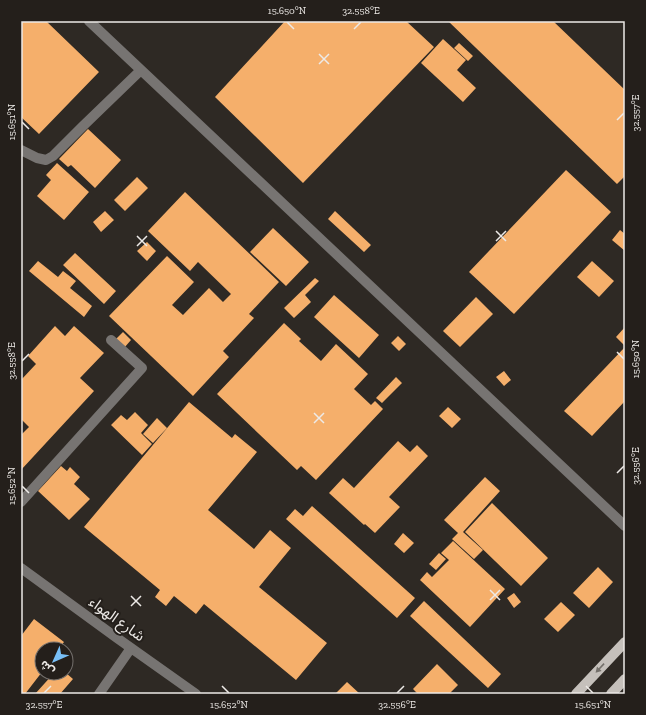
<svg xmlns="http://www.w3.org/2000/svg" width="646" height="715" viewBox="0 0 646 715" font-family="'Zilla Slab','Noto Sans Arabic',serif">
	<rect width="100%" height="100%" fill="#2e2924"/>
	<path fill="#f5af6b" d="M 21,21 L 46,21 L 99,72 L 39,134 L 21,117 Z
		M 285,21 L 406,21 L 434,47 L 303,183 L 215,97 Z
		M 448,21 L 553,21 L 625,90 L 625,176 L 617,184 Z
		M 443,39 L 466,60 L 457,70 L 476,88 L 463,102 L 421,63 Z
		M 459,43 L 473,56 L 468,61 L 454,48 Z
		M 88,129 L 121,160 L 95,188 L 71,165 L 68,167 L 59,159 Z
		M 57,163 L 89,192 L 64,220 L 37,196 L 51,180 L 46,175 Z
		M 566,170 L 611,212 L 514,314 L 469,272 Z
		M 137,177 L 148,188 L 125,211 L 114,200 Z
		M 185,192 L 279,282 L 249,314 L 254,318 L 223,351 L 229,357 L 193,396 L 109,316 L 167,256 L 194,282 L 172,305 L 183,315 L 209,288 L 223,302 L 231,294 L 198,262 L 190,271 L 148,231 Z
		M 105,211 L 114,220 L 101,232 L 93,222 Z
		M 335,211 L 371,245 L 364,252 L 328,219 Z
		M 273,228 L 309,262 L 286,286 L 250,252 Z
		M 620,230 L 625,234 L 625,251 L 612,240 Z
		M 147,242 L 156,251 L 147,261 L 137,251 Z
		M 75,253 L 116,291 L 104,304 L 63,265 Z
		M 38,261 L 58,277 L 63,271 L 76,281 L 70,288 L 92,306 L 84,317 L 29,271 Z
		M 592,261 L 614,281 L 599,297 L 577,277 Z
		M 315,278 L 319,281 L 305,295 L 311,302 L 294,318 L 284,308 Z
		M 334,295 L 379,335 L 359,358 L 314,317 Z
		M 476,297 L 493,314 L 460,347 L 443,331 Z
		M 284,323 L 301,339 L 299,341 L 321,361 L 336,344 L 368,374 L 354,389 L 371,405 L 375,401 L 383,409 L 316,480 L 301,466 L 297,470 L 217,394 Z
		M 55,326 L 65,336 L 74,326 L 104,353 L 80,378 L 94,391 L 21,470 L 21,435 L 29,427 L 21,419 L 21,380 L 36,364 L 28,356 Z
		M 625,327 L 625,346 L 616,337 Z
		M 123,332 L 131,340 L 124,348 L 115,340 Z
		M 398,336 L 406,344 L 399,351 L 391,343 Z
		M 625,347 L 625,401 L 592,436 L 564,411 Z
		M 504,371 L 511,380 L 504,386 L 496,377 Z
		M 396,377 L 402,383 L 382,403 L 376,398 Z
		M 189,402 L 232,438 L 235,434 L 257,452 L 208,510 L 254,549 L 270,530 L 291,548 L 259,587 L 327,643 L 296,680 L 204,604 L 196,614 L 174,596 L 166,606 L 155,597 L 160,590 L 84,527 Z
		M 448,407 L 461,419 L 452,428 L 439,416 Z
		M 135,412 L 148,425 L 141,433 L 152,444 L 142,455 L 111,425 L 121,415 L 127,420 Z
		M 157,418 L 167,428 L 153,443 L 143,434 Z
		M 398,441 L 410,452 L 417,445 L 428,456 L 389,497 L 400,507 L 375,533 L 365,524 L 364,525 L 329,493 L 343,478 L 354,488 Z
		M 61,466 L 67,471 L 70,467 L 80,477 L 74,484 L 90,499 L 69,520 L 38,491 Z
		M 485,477 L 500,491 L 463,532 L 483,550 L 474,559 L 452,539 L 458,533 L 444,520 Z
		M 492,503 L 548,558 L 521,586 L 465,532 Z
		M 312,506 L 415,598 L 397,618 L 286,519 L 295,509 L 303,516 Z
		M 403,533 L 414,543 L 404,553 L 394,544 Z
		M 453,541 L 505,589 L 470,627 L 420,580 L 427,572 L 432,577 L 449,560 L 441,553 Z
		M 439,553 L 446,559 L 436,570 L 429,564 Z
		M 598,567 L 613,582 L 589,608 L 573,593 Z
		M 514,593 L 521,602 L 514,608 L 507,598 Z
		M 424,601 L 501,674 L 488,688 L 410,616 Z
		M 561,602 L 575,615 L 558,632 L 544,619 Z
		M 34,619 L 64,642 L 59,649 L 42,649 L 42,672 L 25,694 L 21,694 L 21,636 Z
		M 437,664 L 458,685 L 449,694 L 418,694 L 413,689 Z
		M 54,673 L 66,673 L 73,679 L 60,694 L 35,694 Z
		M 347,682 L 360,694 L 335,694 Z"/>
	<g fill="none" stroke-linecap="round" stroke-linejoin="round">
		<path stroke="#777472" stroke-width="10" d="M 89,21 L 625,526
			M 21,150 L 37,158 L 46,160 L 53,156 L 83,126 L 141,70
			M 21,502 L 142,368 L 111,340
			M 21,568 L 117,638 L 196,694
			M 99,694 L 131,648"/>
		<path stroke="#c5c0bb" stroke-width="10" d="M 576,694 L 625,642
			M 611,694 L 625,679"/>
	</g>
	<defs><path id="oneway-solid" d="M-6-.8H1V-3.2L6.5 0L1 3.2V.8H-6Z"/></defs>
	<use fill="#74706b" href="#oneway-solid" transform="translate(600 668) rotate(133)"/>
	<path fill="none" stroke="#edeae7" stroke-width="1.5" d="M 287,22 L 294,29M 354,29 L 361,22M 319,54 L 329,64M 319,64 L 329,54M 617,120 L 624,113M 22,122 L 29,129M 496,231 L 506,241M 137,236 L 147,246M 496,241 L 506,231M 137,246 L 147,236M 617,352 L 624,359M 22,361 L 29,354M 314,413 L 324,423M 314,423 L 324,413M 617,473 L 624,466M 22,486 L 29,493M 490,590 L 500,600M 131,596 L 141,606M 490,600 L 500,590M 131,606 L 141,596M 222,686 L 229,693M 586,686 L 593,693M 44,693 L 51,686M 397,693 L 404,686"/>
	<g text-anchor="middle" dominant-baseline="central" stroke-width="4" stroke-linejoin="round" paint-order="stroke">
		<g font-size="15" fill="#edeae7" stroke="#241f1b">
			<text transform="translate(117 619) rotate(36)">شارع الهواء</text>
		</g>
	</g>
	<rect width="646" height="715" fill="none" stroke="#241f1b" stroke-width="44"/>
	<g transform="translate(54 661) rotate(225)"><circle r="19" fill="#241f1b" stroke="#74706d"/>
	<path d="M0-3L7 15L0 10L-7 15Z" fill="#78bff7"/>
	<text y="-6" font-size="11" font-weight="bold" text-anchor="middle" fill="#edeae7">ش</text>
	</g>
	<rect x="22" y="22" width="602" height="671" fill="none" stroke="#edeae7" stroke-width="1.5"/>
	<g font-size="10" text-anchor="middle" fill="#edeae7">
		<text x="287" y="14">15.650°N</text>
		<text x="361" y="14">32.558°E</text>
		<text transform="translate(635 113) rotate(-90)" y="4">32.557°E</text>
		<text transform="translate(11 122) rotate(-90)" y="4">15.651°N</text>
		<text transform="translate(635 359) rotate(-90)" y="4">15.650°N</text>
		<text transform="translate(11 361) rotate(-90)" y="4">32.558°E</text>
		<text transform="translate(635 466) rotate(-90)" y="4">32.556°E</text>
		<text transform="translate(11 486) rotate(-90)" y="4">15.652°N</text>
		<text x="44" y="708">32.557°E</text>
		<text x="229" y="708">15.652°N</text>
		<text x="397" y="708">32.556°E</text>
		<text x="593" y="708">15.651°N</text>
	</g>
</svg>
